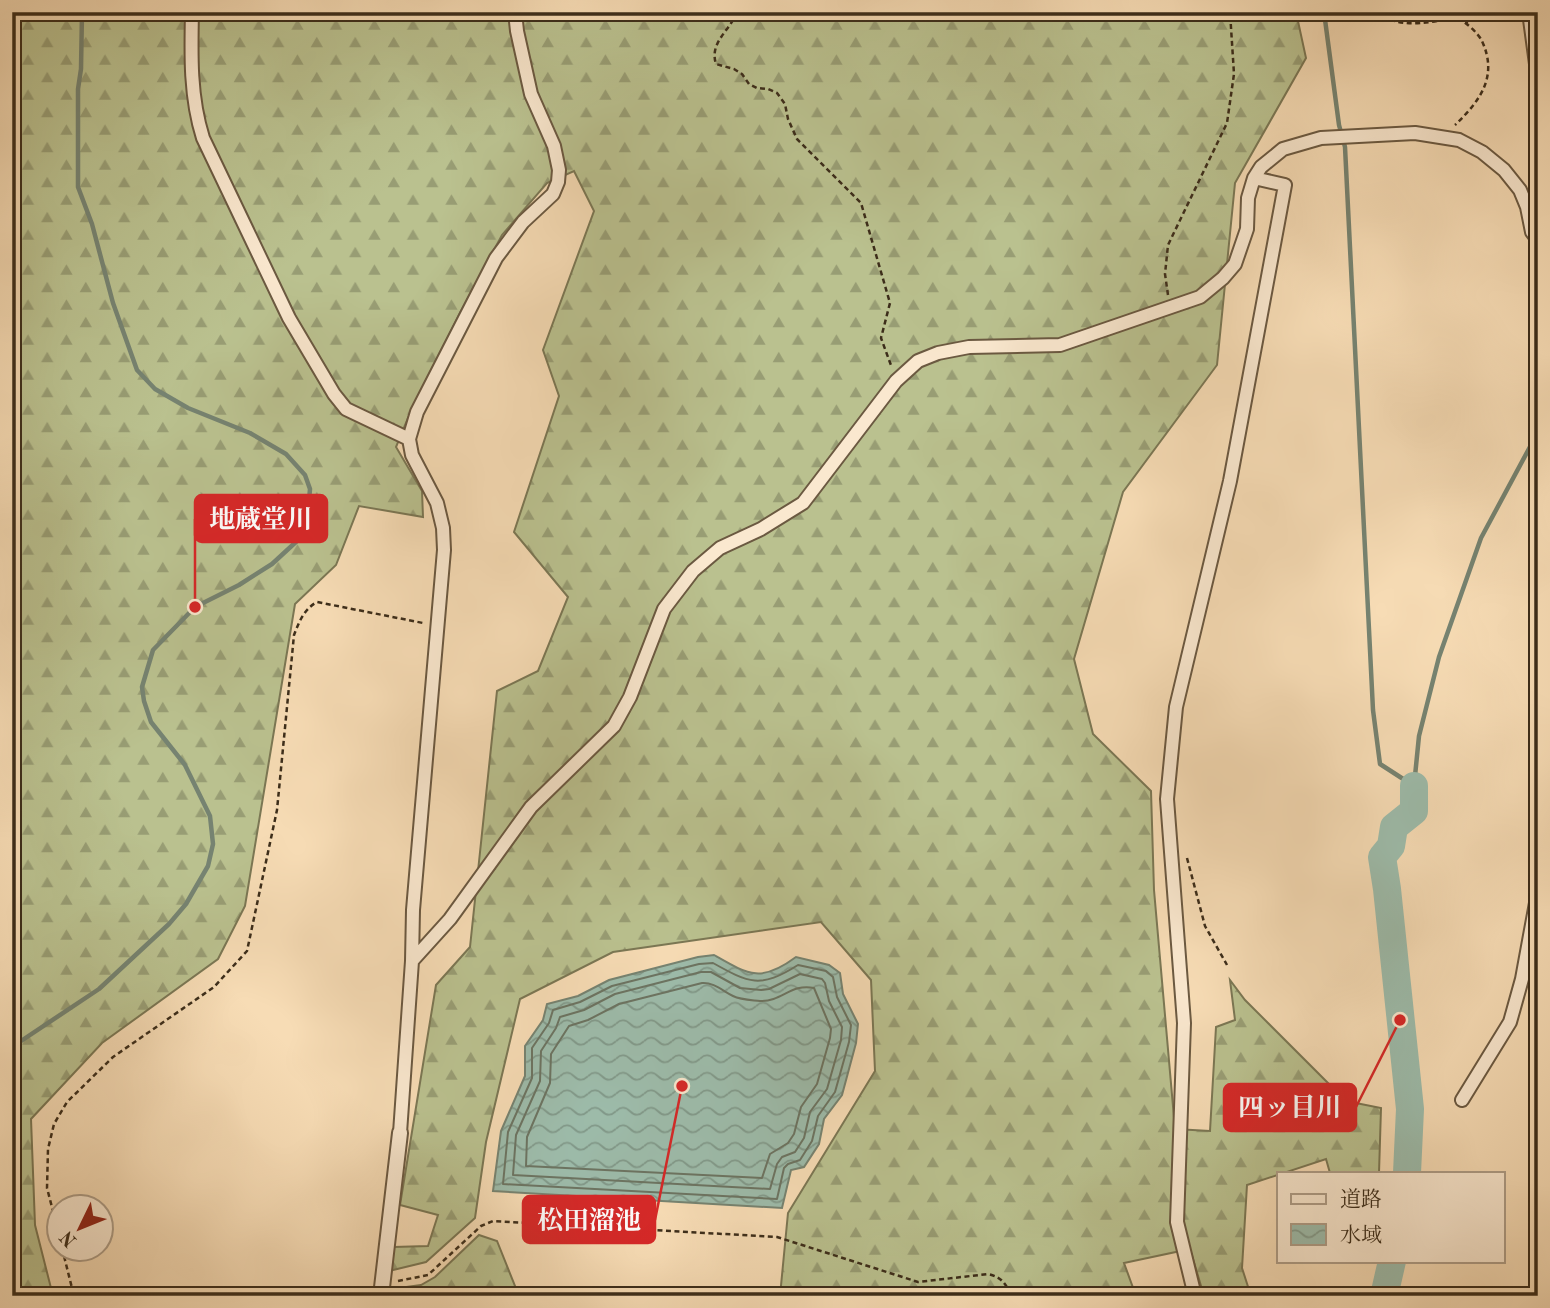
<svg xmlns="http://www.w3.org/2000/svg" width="1550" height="1308" viewBox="0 0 1550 1308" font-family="'Old Standard TT','Noto Serif JP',serif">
	<defs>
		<pattern id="forest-firs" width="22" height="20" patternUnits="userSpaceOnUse" patternTransform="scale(1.75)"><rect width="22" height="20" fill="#bac18f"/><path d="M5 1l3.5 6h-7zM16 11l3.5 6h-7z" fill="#989d74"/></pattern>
		<pattern id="water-waves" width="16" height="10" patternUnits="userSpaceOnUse" patternTransform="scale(1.75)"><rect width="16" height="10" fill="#9dbcab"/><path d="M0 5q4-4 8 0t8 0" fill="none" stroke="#81998a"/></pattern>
	</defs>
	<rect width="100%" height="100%" fill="#f7dcb5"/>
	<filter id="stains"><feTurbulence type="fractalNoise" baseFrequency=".00286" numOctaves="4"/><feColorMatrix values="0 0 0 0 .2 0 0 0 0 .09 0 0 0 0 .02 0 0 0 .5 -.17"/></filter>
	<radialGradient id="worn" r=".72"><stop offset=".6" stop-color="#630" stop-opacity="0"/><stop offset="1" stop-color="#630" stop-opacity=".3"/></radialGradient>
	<path fill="url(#forest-firs)" stroke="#7b7754" stroke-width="2" d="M 12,12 L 1296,12 L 1306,58 L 1235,183 L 1217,365 L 1123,492 L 1074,659 L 1093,734 L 1151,791 L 1154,890 L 1175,1129 L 1210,1131 L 1216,1027 L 1235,1020 L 1230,980 L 1245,1000 L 1346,1101 L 1381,1108 L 1379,1173 L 1330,1173 L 1326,1159 L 1247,1185 L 1242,1268 L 1251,1296 L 1204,1296 L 1190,1249 L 1124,1263 L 1136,1296 L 780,1296 L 788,1213 L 875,1071 L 871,980 L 821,922 L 613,952 L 520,999 L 486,1142 L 475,1218 L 426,1262 L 389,1271 L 394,1247 L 428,1246 L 438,1215 L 400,1205 L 436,985 L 470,947 L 497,691 L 538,671 L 568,597 L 514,532 L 559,396 L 543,350 L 594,211 L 574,171 L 547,183 L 502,235 L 461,311 L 413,406 L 396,447 L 422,491 L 423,517 L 359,506 L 336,565 L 295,604 L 245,906 L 218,959 L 102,1043 L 31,1119 L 35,1225 L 53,1296 L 12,1296 Z
		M 479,1235 L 497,1241 L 519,1296 L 388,1296 L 392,1289 L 421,1285 L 435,1277 Z"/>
	<path fill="url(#water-waves)" stroke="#768371" stroke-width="2" d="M 714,955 C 749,975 761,983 796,957 L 829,965 L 840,973 L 843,994 L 858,1024 L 856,1043 L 842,1095 L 824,1119 L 819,1144 L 804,1167 L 791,1170 L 782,1208 L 493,1191 L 501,1131 L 525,1076 L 525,1046 L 543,1020 L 547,1004 L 578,996 L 609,980 L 698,957 Z"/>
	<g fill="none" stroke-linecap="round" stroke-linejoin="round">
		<path stroke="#6c7462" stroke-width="2" d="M 713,963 C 749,983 760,989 798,965 L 826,971 L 833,977 L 837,997 L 851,1025 L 849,1042 L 835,1092 L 818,1116 L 812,1141 L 800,1160 L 788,1164 L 784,1168 L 777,1199 L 503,1184 L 508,1132 L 532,1078 L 532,1048 L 549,1023 L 553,1010 L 580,1002 L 612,986 L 699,964 Z
			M 701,972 L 711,972 L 740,988 L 761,990 L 769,989 L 800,974 L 822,979 L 825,983 L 829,1001 L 842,1027 L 841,1040 L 827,1089 L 810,1112 L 804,1138 L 795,1152 L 782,1157 L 777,1164 L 770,1189 L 513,1175 L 516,1135 L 540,1081 L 541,1051 L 556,1028 L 560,1017 L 584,1010 L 615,994 Z
			M 702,983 C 713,982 723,991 733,996 C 741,1000 752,1000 760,1001 C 782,1002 791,983 814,988 L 831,1029 L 830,1038 L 817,1084 L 801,1107 L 794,1134 L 788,1143 L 770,1154 L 762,1178 L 526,1166 L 527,1137 L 550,1083 L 551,1054 L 569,1026 L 588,1020 L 619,1004 Z"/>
		<path stroke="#768371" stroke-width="4.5" d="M 1324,12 L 1339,125 L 1345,147 L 1373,710 L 1380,764 L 1414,786 L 1419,736 L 1439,657 L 1481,538 L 1538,432
			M 12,1047 L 99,989 L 169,924 L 186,904 L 208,866 L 213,844 L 210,816 L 185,765 L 151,722 L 144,701 L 142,687 L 153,650 L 195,607 L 239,585 L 272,564 L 297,541 L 307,524 L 310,489 L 305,475 L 286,454 L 250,433 L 188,408 L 155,389 L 137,370 L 113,303 L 92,224 L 78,187 L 78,89 L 81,69 L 82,12"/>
		<path stroke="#9dbcab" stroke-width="28" d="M 1407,1173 L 1410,1109 L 1387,889 L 1382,857 L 1391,846 L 1394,827 L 1414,811 L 1414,786
			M 1384,1296 L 1392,1261"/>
		<defs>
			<path id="minor" d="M 192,12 C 191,55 190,97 203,138 L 289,318 L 334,394 L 346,409 L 409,439
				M 1529,12 L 1538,79
				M 412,961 L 450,919 L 531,807 L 614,726 L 630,697 L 664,609 L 693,571 L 720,548 L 761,529 L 803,503 L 896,381 L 918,361 L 938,353 L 969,347 L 1060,345 L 1200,297 L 1223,278 L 1235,264 L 1247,229 L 1248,198 L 1254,178 L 1261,167 L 1283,149 L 1321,138 L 1415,133 L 1459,140 L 1482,152 L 1504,170 L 1520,190 L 1527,207 L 1532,232 L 1538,240
				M 1462,1100 L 1510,1022 L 1522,979 L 1538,892
				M 400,1133 L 412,961 L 413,910 L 444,550 L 443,528 L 437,503 L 412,455 L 409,439 L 417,412 L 496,258 L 523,222 L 553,194 L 558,182 L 559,170 L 554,146 L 531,94 L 517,31 L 515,12
				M 1195,1296 L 1177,1222 L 1184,1023 L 1167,799 L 1176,707 L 1230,481 L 1285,185 L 1254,178
				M 1535,1296 L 1538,1285"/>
			<path id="tertiary" d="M 381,1296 L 400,1133"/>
		</defs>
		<use href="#minor" stroke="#6b5941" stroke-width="16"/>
		<use href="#tertiary" stroke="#6b5941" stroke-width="18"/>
		<path stroke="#3c2d1a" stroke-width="2.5" stroke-dasharray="5 3.5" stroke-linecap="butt" d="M 737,12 C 730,31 709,42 716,64 L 734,69 L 742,74 L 749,84 L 757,88 L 768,89 L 777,93 L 785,104 L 788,119 L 797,139 L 861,203 L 890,303 L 881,338 L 892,368
			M 1375,12 C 1394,25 1414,25 1437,21 C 1443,20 1452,18 1458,19 C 1466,22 1478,33 1482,41 C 1498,76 1481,100 1455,125
			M 1461,12 L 1468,25
			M 1168,295 L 1165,274 L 1168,245 L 1227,123 L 1234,74 L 1230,12
			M 1187,858 L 1205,926 L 1227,965
			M 60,1238 L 47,1188 L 48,1149 L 54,1124 L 67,1102 L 113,1057 L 214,987 L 247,951 L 277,810 L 294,635 C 299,622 304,609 317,602 L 423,623
			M 62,1248 L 74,1296
			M 398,1281 L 428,1275 L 481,1226 L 493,1221 L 777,1237 L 918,1282 L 988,1274 C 1001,1277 1006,1283 1011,1296"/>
		<use href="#minor" stroke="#fae8cf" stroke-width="12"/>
		<use href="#tertiary" stroke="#fae8cf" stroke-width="14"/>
	</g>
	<path fill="none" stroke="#d62828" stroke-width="2.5" d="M195 607L195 519M1400 1020L1356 1107M682 1086L655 1220"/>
	<g fill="#d62828" stroke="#fae8cf" stroke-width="2.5">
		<circle cx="195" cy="607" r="7"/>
		<circle cx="1400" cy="1020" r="7"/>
		<circle cx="682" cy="1086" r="7"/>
	</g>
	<g fill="#d62828" stroke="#d62828" stroke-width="2.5">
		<rect x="195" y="495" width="132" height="47" rx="7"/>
		<rect x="1224" y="1084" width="132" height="47" rx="7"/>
		<rect x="523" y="1196" width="132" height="47" rx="7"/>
	</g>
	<g font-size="26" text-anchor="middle" font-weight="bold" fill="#fff">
		<text x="261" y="528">地蔵堂川</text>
		<text x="1290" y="1116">四ッ目川</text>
		<text x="589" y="1229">松田溜池</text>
	</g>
	<rect width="1550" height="1308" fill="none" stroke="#f7dcb5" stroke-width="42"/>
	<rect x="14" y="14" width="1522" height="1280" fill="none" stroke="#3c2d1a" stroke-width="3.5"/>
	<rect x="21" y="21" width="1508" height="1266" fill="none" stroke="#3c2d1a" stroke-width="2"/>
	<rect x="1277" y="1172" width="228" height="91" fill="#fae8cf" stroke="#ae9d87" stroke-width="2"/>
	<rect x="1291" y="1194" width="35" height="10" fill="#fae8cf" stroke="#ae9d87" stroke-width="2"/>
	<text x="1340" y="1206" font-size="21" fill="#3c2d1a">道路</text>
	<rect x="1291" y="1224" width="35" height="21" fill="url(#water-waves)" stroke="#ae9d87" stroke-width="2"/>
	<text x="1340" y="1242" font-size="21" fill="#3c2d1a">水域</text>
	<g transform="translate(80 1228) rotate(227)"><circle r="33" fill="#fae8cf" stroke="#ae9d87" stroke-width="2"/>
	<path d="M0-5L12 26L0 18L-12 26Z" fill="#8f2418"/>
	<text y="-10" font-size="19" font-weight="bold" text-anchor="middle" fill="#3c2d1a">N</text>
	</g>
	<rect width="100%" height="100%" filter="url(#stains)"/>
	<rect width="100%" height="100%" fill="url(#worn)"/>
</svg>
